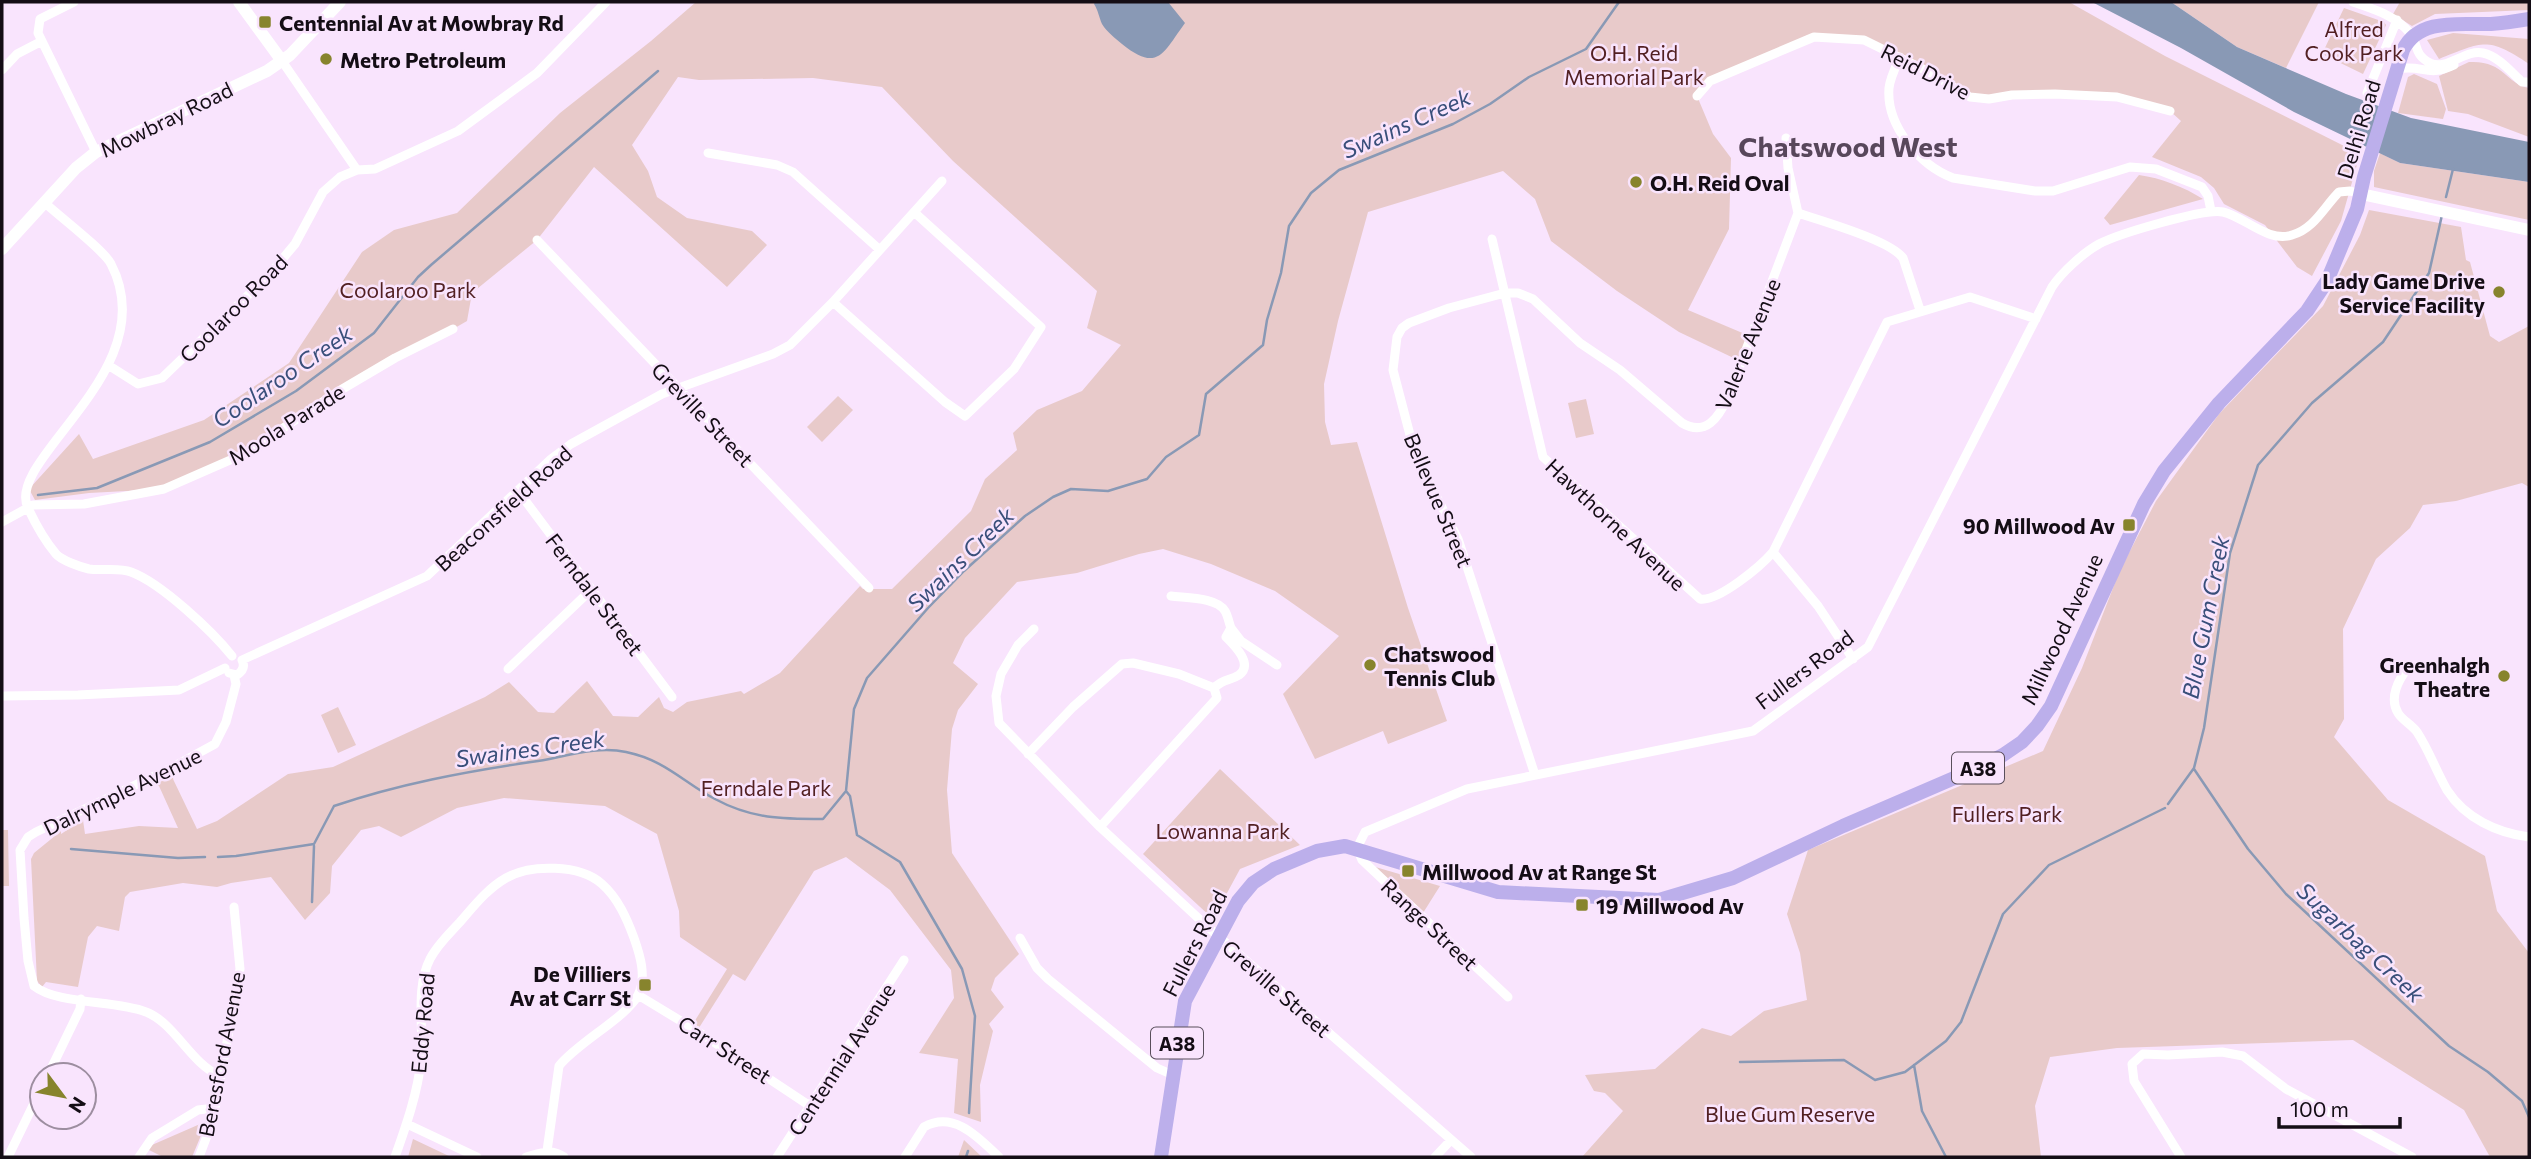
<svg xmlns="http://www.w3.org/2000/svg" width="2531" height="1159" viewBox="0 0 2531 1159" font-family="Commissioner,sans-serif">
	<rect width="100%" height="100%" fill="#f9e4fd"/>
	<path fill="#e8caca" d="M 696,2 L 2069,2 L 2165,56 L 2360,154 L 2341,221 L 2312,276 L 2297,267 L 2265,225 L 2224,204 L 2214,188 L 2201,177 L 2152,157 L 2181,121 L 2170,111 L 2117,97 L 1970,97 L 1864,40 L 1814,37 L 1733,70 L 1697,96 L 1713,134 L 1731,158 L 1729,229 L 1688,310 L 1752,337 L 1742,362 L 1679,332 L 1617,291 L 1551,241 L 1535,199 L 1503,171 L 1368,212 L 1338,321 L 1324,384 L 1325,422 L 1331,445 L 1357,442 L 1408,608 L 1447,721 L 1388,744 L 1383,731 L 1315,759 L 1283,694 L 1339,636 L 1275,591 L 1211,564 L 1163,549 L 1139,554 L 1077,573 L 1017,582 L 965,638 L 953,663 L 978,684 L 958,710 L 952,729 L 947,790 L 952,853 L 1019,954 L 995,978 L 991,990 L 1004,1007 L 989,1024 L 993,1031 L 980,1085 L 981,1122 L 954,1113 L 958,1059 L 919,1053 L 954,998 L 951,970 L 890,890 L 846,857 L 814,871 L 745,981 L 733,974 L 697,1031 L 691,1027 L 727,969 L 680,937 L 679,911 L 657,834 L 605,806 L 504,798 L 457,808 L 401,837 L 379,826 L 361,830 L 332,866 L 330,893 L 305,920 L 271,877 L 231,883 L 217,887 L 183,883 L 130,892 L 125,897 L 119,931 L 97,926 L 88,937 L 78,987 L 46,982 L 42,987 L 37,981 L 31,859 L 34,853 L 61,831 L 61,834 L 83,820 L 85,834 L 139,826 L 178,828 L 159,786 L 156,784 L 174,775 L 173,779 L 197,829 L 217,821 L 288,774 L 333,767 L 485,697 L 509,682 L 538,712 L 554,713 L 587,681 L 613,716 L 638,717 L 659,697 L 664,708 L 673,712 L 687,702 L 741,691 L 744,694 L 780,673 L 860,586 L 863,589 L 892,589 L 971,511 L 985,479 L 1017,450 L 1013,433 L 1037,410 L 1082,391 L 1121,345 L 1087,328 L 1097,291 L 953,161 L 882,87 L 813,78 L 699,80 L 678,77 L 632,145 L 648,171 L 657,197 L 687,218 L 752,231 L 767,245 L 727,287 L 594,167 L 537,240 L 472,293 L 467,321 L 427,344 L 395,358 L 244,454 L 164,489 L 89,493 L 35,500 L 29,489 L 79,434 L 93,459 L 204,420 L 289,363 L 362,252 L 394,230 L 457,213 L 560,113 L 651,41 Z
		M 2171,2 L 2319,2 L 2286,68 L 2237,47 Z
		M 2400,2 L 2529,2 L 2529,10 L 2435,14 L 2412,26 L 2393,14 Z
		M 2344,8 L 2384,22 L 2386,25 L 2363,74 L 2322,54 Z
		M 2453,33 L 2529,39 L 2529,64 C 2487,36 2483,42 2439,59 L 2427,40 Z
		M 2469,62 C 2504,60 2505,83 2529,88 L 2529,137 L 2468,114 L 2448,111 L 2439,76 Z
		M 2414,74 L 2437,84 L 2446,109 L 2443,119 L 2398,113 L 2408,77 Z
		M 2380,153 L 2400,163 L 2529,182 L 2529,220 L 2374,187 L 2374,171 Z
		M 2139,175 C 2161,178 2184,187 2203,199 L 2110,225 L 2104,218 Z
		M 2369,210 L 2461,227 L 2466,260 L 2470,262 L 2490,336 L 2499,342 L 2529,326 L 2529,487 L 2522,483 L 2456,501 L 2423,505 L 2410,528 L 2376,559 L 2343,629 L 2344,719 L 2334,737 L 2388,800 L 2485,856 L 2497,911 L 2529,953 L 2529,1157 L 2490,1157 L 2464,1110 L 2353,1040 L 2117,1048 L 2050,1057 L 2035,1106 L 2041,1157 L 1582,1157 L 1623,1111 L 1605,1093 L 1594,1091 L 1585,1075 L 1655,1069 L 1702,1028 L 1731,1036 L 1764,1011 L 1807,1000 L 1800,953 L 1787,914 L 1808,850 L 2043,751 L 2082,668 L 2120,570 L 2156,501 L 2219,414 L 2323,306 L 2360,235 Z
		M 838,396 L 853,410 L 822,442 L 807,427 Z
		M 1586,399 L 1594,434 L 1576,438 L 1568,403 Z
		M 338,707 L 356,745 L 338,753 L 321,715 Z
		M 1220,769 L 1300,845 L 1240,869 L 1213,919 L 1143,854 Z
		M 2,830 L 8,830 L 9,886 L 2,886 Z
		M 1372,866 L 1440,886 L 1423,913 Z
		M 207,1121 L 192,1157 L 163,1157 L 145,1148 Z
		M 413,1139 L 451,1157 L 408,1157 Z
		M 964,1140 L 982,1157 L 958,1157 Z"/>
	<path fill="#8999b5" d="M 1095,2 L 1168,2 L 1185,23 C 1163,53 1158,73 1122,44 C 1115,38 1107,32 1102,24 C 1099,17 1098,10 1094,4 Z
		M 2092,2 L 2171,2 L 2237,47 L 2346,94 L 2411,118 L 2529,142 L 2529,182 L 2400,163 L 2294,112 L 2181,48 Z"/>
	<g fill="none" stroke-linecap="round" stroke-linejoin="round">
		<path stroke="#8999b5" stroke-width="2.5" d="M 2446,197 L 2453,169
			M 38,495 L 97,488 L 210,442 L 296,391 L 374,333 L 418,277 L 431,265 L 658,71
			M 2194,769 L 2248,849 L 2286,894 L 2449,1046 L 2488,1072 L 2522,1101 L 2529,1117
			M 2168,804 L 2194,768 L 2204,728 L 2230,553 L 2258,465 L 2312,403 L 2383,342 L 2429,273 L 2442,215
			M 71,849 L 178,858 L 205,857
			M 218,857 L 236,856 L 314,844 L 334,806 C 399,784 464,772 531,762 C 562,758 595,745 626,752 C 665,760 683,782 715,799 C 752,819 782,819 823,819 L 846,791
			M 312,902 L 314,846
			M 1740,1062 L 1844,1060 L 1875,1080 L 1905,1072 L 1946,1041 L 1961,1022 L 2003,914 L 2049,865 L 2165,808
			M 1914,1065 L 1922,1111 L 1946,1157
			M 969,1113 L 975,1016 L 962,969 L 900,862 L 857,835 L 850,796 L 846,791 L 854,709 L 867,678 L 928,608 L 964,571 L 1025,516 L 1053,497 L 1071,489 L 1108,491 L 1147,479 L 1166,457 L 1199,435 L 1206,394 L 1263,345 L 1267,320 L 1281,273 L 1289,226 L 1311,193 L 1339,170 L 1453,124 L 1490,104 L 1529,77 L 1586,49 L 1619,2
			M 966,1157 L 968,1151"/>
		<path stroke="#fff" stroke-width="9" d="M 74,2 L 40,19 L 38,33 L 96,152
			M 2353,2 C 2375,10 2395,15 2410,33 C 2419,45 2413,54 2430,63 C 2447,71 2465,49 2483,53 C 2498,56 2511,72 2522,82 L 2529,82
			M 1900,57 C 1896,66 1890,78 1889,88 C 1886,125 1919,165 1953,178 L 2035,191 L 2053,191 L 2130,167 L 2156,169 L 2202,187 L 2208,196 L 2211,211
			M 282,61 L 357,170
			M 2398,69 C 2423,64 2427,78 2454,65
			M 2,70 L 17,54 L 42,41
			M 2367,93 L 2397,20
			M 1697,96 L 1710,81 L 1814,37 L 1864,40 L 1929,72 L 1970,97 L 1989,99 L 2012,95 L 2055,94 L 2117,97 L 2170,111
			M 708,153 L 777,165 L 793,172 L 880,250
			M 45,203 C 59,216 105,251 111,264 C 166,370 4,459 28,508 C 35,523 45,541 56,554 C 61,560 80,567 89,569 C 102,571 118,567 131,572 C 161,583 212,631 232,656
			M 1798,213 C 1821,221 1890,240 1903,258 L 1920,310
			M 1492,239 L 1543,457 L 1700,599 C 1718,602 1761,566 1773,552 L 1887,322 L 1970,297 L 2036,319
			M 537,240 L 869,588
			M 833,302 L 945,402 L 965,416 L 1014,369 L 1041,327 L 914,212
			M 108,365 L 138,384 L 162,378 L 269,275 L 295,244 L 323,192 L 340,177 L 357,170 L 375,169 L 458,131 L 537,73 L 606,2
			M 518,491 L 672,697
			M 2,522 L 33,505 L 84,504 L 164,489 L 244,454 L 339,391 L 395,358 L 453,329
			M 1773,552 L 1818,606 L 1853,659
			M 1171,596 C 1186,598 1217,597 1225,611 C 1228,616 1229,623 1231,628 L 1226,637 C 1234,645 1254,664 1239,675 C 1230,681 1224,678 1214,688
			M 1231,628 L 1241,641 L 1277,665
			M 1034,629 L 1018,645 L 1001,674 L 996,696 L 999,723 L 1100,827 L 1210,929 L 1471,1157
			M 242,660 L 427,576 L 551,459 L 571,444 L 662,394 L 773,354 L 790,345 L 833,302 L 942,181
			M 2408,668 C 2398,680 2389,698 2398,713 C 2402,720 2412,725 2417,732 C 2429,750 2436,771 2447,790 C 2465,818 2497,833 2529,837
			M 508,669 L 592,589
			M 229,673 L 237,675 C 243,671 245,666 242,660
			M 2,696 L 78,695 L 179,690 L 225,668
			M 1028,754 L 1073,707 L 1122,664 L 1133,663 L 1179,674 L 1214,688 L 1217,698 L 1100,827
			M 1535,775 L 1458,539 L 1415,454 L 1393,370 L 1397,337 L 1402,328 L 1409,323 L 1449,308 L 1505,293 L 1518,293 L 1533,299 L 1580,343 L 1620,370 L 1682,423 C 1706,437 1719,417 1728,397 L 1798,213 L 1788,168 L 1786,138
			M 1020,938 L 1037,968 L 1048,979 L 1157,1068 L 1173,1075
			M 638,995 L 694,1029 L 810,1106
			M 1508,997 L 1362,860 L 1357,848 L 1365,832 L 1467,789 L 1753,731 L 1868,647 L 2052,287 C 2062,272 2083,253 2099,244 C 2118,234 2204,208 2223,212 C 2245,217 2268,243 2292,235 C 2314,229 2324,207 2339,192 L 2350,191 L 2361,194
			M 48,1075 L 80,1009 L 81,999
			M 220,1076 C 190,1063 175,1023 146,1012 C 116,1000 58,1005 34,986 L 28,961 L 24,918 L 20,850 L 28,837 L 36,832 L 171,768 L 215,744 L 226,722 L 236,684 L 234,675
			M 407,1124 L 477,1157
			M 8,1157 L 42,1087
			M 139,1157 L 152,1138 L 198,1110 L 215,1108
			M 199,1157 L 213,1120 L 240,969 L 234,907
			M 395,1157 C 406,1126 418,1092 421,1060 C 424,1028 415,988 430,959 C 437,945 449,934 460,922 C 474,906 487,889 506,878 C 530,864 580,864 602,884 C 618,898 627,919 634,938 C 640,955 647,977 638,995 C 627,1017 577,1043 559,1066 L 547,1151
			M 526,1157 C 541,1153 551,1148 564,1157
			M 777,1157 L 904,960
			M 905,1157 L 924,1127 C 954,1110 979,1138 999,1157
			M 1435,1157 L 1451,1140
			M 2181,1157 L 2134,1081 L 2132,1064 L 2143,1054 L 2168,1055 L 2222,1052 L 2243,1056 L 2286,1089 L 2412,1157"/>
		<path stroke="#fff" stroke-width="12" d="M 239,2 L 282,61
			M 2361,194 L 2529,230
			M 2,249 L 76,168 L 96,152 L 267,71 L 290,55 L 340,2"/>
		<path stroke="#bcafeb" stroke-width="14" d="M 1161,1157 L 1185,1001 L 1238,901 L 1253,883 L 1274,869 L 1317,851 L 1345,846 L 1498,892 L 1659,900 L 1733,878 L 1843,826 L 1982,766 L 2003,755 L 2022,742 L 2037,726 L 2051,706 L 2144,504 L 2164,471 L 2219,403 L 2307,311 L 2327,281 L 2357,209 L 2364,177 L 2403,50 C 2419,17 2461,25 2491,24 C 2504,23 2517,21 2529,19"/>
	</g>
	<g fill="#87842d" stroke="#f9e4fd" stroke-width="2.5">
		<rect x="258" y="15" width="14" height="14" rx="3.5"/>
		<circle cx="326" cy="59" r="7"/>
		<circle cx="1636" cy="182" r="7"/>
		<circle cx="2499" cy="292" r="7"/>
		<rect x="2122" y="518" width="14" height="14" rx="3.5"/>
		<circle cx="1370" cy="665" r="7"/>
		<circle cx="2504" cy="676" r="7"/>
		<rect x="1401" y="864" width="14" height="14" rx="3.5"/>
		<rect x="1575" y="898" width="14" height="14" rx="3.5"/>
		<rect x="638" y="978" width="14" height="14" rx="3.5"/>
	</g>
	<g text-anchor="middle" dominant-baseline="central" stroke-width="5" stroke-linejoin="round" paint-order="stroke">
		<g fill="#f9e4fd" stroke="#594e5b" stroke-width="2">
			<rect x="1952" y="752.5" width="52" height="31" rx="5"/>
			<rect x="1151" y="1027.5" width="52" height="31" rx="5"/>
		</g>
		<g font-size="19" font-weight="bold" fill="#140d15">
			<text x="1978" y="768">A38</text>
			<text x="1177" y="1043">A38</text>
		</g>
		<g font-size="21" font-weight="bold" fill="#140d15" stroke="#f9e4fd" text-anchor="start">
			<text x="279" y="22">Centennial Av at Mowbray Rd</text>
			<text x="340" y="59">Metro Petroleum</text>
			<text x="1650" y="182">O.H. Reid Oval</text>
			<text x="2485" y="280" text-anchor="end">Lady Game Drive<tspan x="2485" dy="24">Service Facility</tspan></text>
			<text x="2115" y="525" text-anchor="end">90 Millwood Av</text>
			<text x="1384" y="653">Chatswood<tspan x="1384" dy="24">Tennis Club</tspan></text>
			<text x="2490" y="664" text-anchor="end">Greenhalgh<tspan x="2490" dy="24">Theatre</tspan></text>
			<text x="1422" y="871">Millwood Av at Range St</text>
			<text x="1596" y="905">19 Millwood Av</text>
			<text x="631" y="973" text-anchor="end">De Villiers<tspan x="631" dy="24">Av at Carr St</tspan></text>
		</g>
		<g font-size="21" fill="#522022" stroke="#f9e4fd">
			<text x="2354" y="28">Alfred<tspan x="2354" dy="24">Cook Park</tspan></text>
			<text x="1634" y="52">O.H. Reid<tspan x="1634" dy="24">Memorial Park</tspan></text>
			<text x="408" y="289">Coolaroo Park</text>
			<text x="766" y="787">Ferndale Park</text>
			<text x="2007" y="813">Fullers Park</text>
			<text x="1223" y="830">Lowanna Park</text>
			<text x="1790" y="1113">Blue Gum Reserve</text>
		</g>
		<g font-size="21" fill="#140d15" stroke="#f9e4fd">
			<text transform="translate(1926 71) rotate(27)">Reid Drive</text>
			<text transform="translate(166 119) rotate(-26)">Mowbray Road</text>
			<text transform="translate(2358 129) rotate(-73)">Delhi Road</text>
			<text transform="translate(233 308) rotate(-45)">Coolaroo Road</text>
			<text transform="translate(1747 344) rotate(-68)">Valerie Avenue</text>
			<text transform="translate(703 414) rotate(46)">Greville Street</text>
			<text transform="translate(286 424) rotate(-32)">Moola Parade</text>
			<text transform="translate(1439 500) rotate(67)">Bellevue Street</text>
			<text transform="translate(503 508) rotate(-42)">Beaconsfield Road</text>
			<text transform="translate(1616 524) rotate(43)">Hawthorne Avenue</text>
			<text transform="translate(595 594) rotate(53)">Ferndale Street</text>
			<text transform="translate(2061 629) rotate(-65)">Millwood Avenue</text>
			<text transform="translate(1804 669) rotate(-37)">Fullers Road</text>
			<text transform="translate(122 791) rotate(-26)">Dalrymple Avenue</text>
			<text transform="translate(1430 924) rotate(43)">Range Street</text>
			<text transform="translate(1194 943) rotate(-63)">Fullers Road</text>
			<text transform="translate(1277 988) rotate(41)">Greville Street</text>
			<text transform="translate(422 1023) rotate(-85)">Eddy Road</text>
			<text transform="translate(725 1049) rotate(33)">Carr Street</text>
			<text transform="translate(221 1054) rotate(-79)">Beresford Avenue</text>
			<text transform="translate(841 1059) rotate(-57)">Centennial Avenue</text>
		</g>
		<g font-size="23" font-style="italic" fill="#394f7a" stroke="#f9e4fd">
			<text transform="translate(1406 123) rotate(-24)">Swains Creek</text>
			<text transform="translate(282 376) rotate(-34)">Coolaroo Creek</text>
			<text transform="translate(960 559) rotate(-44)">Swains Creek</text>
			<text transform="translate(2205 617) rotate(-79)">Blue Gum Creek</text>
			<text transform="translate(530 748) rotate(-8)">Swaines Creek</text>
			<text transform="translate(2361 942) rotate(43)">Sugarbag Creek</text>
		</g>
		<g font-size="28" font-weight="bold" fill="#58475b" stroke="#f9e4fd">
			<text x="1848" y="146">Chatswood West</text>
		</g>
	</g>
	<rect width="2531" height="1159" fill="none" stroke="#140d15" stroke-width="7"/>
	<g transform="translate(63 1096) rotate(122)"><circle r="33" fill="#f9e4fd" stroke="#9d8ea0" stroke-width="2"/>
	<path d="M0-5L12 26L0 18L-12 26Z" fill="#87842d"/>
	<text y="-10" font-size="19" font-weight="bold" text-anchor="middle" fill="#140d15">N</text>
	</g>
	<path d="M2279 1117v10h121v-10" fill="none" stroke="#140d15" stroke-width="3.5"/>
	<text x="2290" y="1117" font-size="21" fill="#140d15" stroke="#f9e4fd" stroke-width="5" paint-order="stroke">100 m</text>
</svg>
